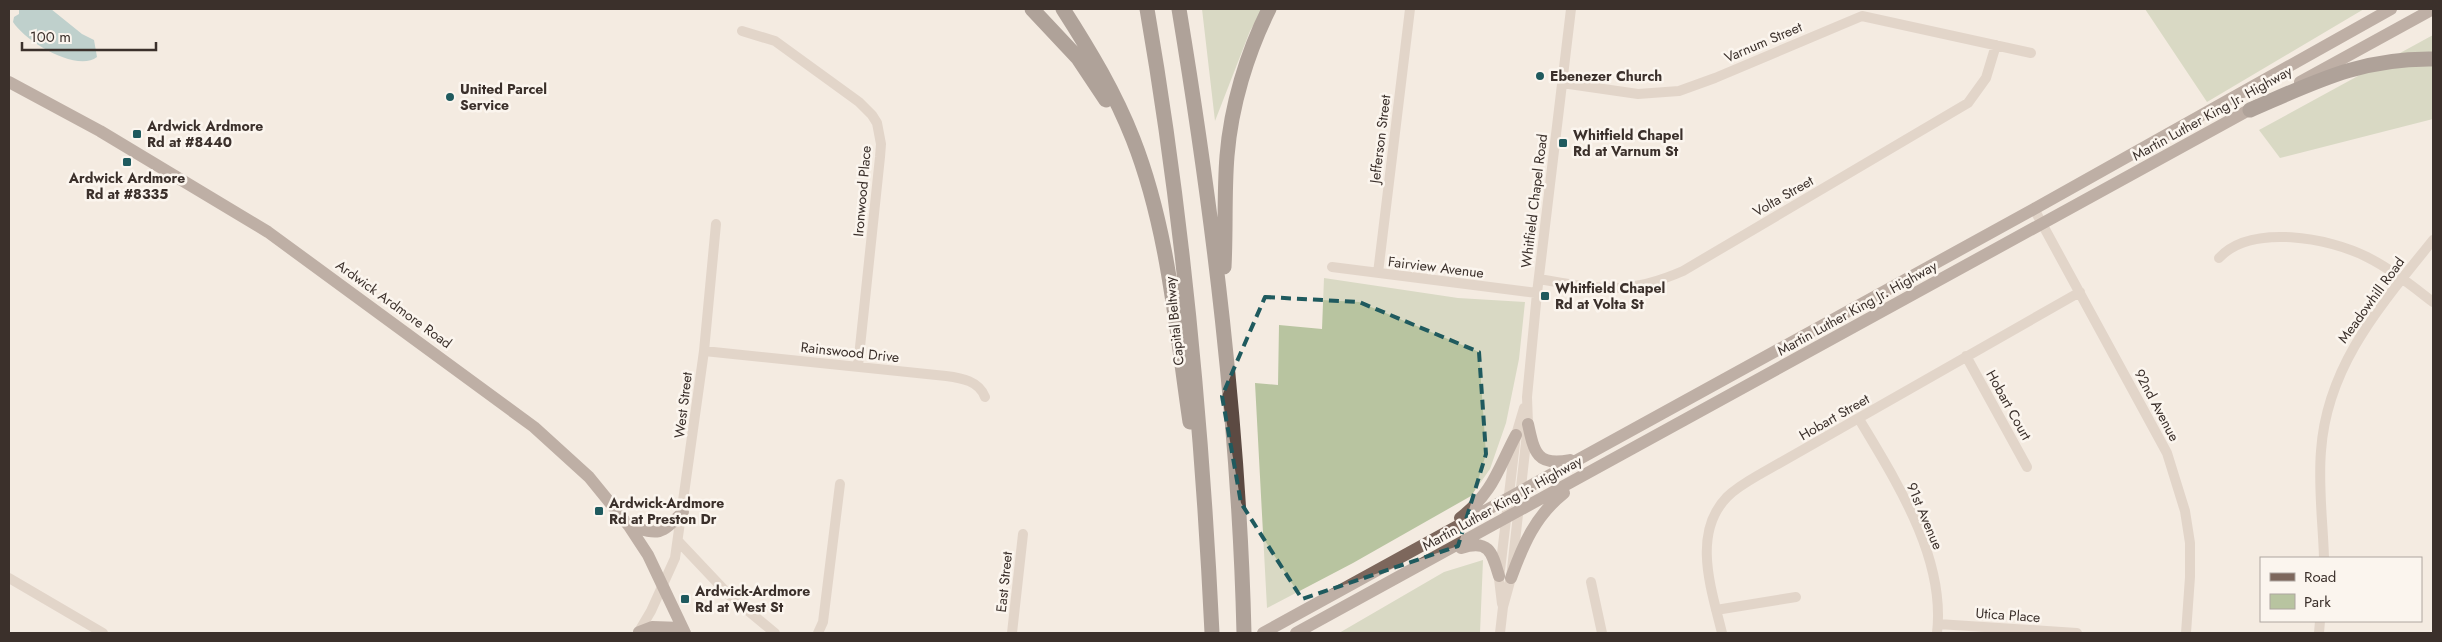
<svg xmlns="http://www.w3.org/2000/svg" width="2442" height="642" viewBox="0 0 2442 642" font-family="Jost,sans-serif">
	<rect width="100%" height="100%" fill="#f4ebe1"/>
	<path fill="#b8c4a0" d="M 1202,9 L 1263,9 L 1250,31 L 1215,121 Z
		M 2145,9 L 2364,9 L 2207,102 Z
		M 2433,35 L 2433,119 L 2280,158 L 2259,130 Z
		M 1324,278 L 1458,298 L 1525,302 L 1519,359 L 1506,423 L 1490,469 L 1471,496 L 1353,563 L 1267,608 L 1255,383 L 1278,385 L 1279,325 L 1322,329 Z
		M 1483,560 L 1480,633 L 1339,633 L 1444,572 Z"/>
	<path fill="#7fb0b2" d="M 19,9 L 51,9 L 82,34 L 94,40 L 97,57 C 77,73 25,41 13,22 L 14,17 L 19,14 Z"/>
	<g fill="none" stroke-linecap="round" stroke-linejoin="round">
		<path stroke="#cdbbac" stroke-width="10" d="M 742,31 L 775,41 L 859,102 L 872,115 L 877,123 L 881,144 L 880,157 L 858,366
			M 1562,83 L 1638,94 L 1679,91 L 1715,78 L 1862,16 L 2031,53
			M 2034,209 L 2167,453 L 2185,511 L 2190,543 L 2190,577 L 2186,633
			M 2219,258 C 2251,223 2330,238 2367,257 C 2391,269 2412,286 2433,302
			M 1332,267 L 1537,293
			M 1378,273 L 1410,9
			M 1539,279 C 1598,289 1626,296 1683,271 L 1968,103 L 1986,78 L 1996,45
			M 704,351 L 946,376 C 962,378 979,381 985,397
			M 1966,356 L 2027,467
			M 1859,419 C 1896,481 1946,558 1937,633
			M 678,541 L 729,595 L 775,633
			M 2324,558 C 2323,523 2318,487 2321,451 C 2327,365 2381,305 2433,240
			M 9,578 L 103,633
			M 1591,582 L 1602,633
			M 1502,604 L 1499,579 L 1516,435 L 1524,408
			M 1716,610 L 1796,597
			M 1938,624 L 2077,633
			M 638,633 L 651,611 L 675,558 L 704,351 L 716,224
			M 818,633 L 823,622 L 840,484
			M 1012,633 L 1023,534
			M 1500,633 L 1503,607 L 1511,578 L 1528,424 L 1527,397 L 1537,293 L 1571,9
			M 1722,633 C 1712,591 1691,534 1727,497 C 1737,487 1750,480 1762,473 L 2080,292
			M 2319,633 L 2320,621"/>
		<path stroke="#7d675c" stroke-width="12" d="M 9,82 L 100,131 L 268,232 L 534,427 L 589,477 L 629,526 L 648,555 L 685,633
			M 2300,82 L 2433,9
			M 1528,424 C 1534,452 1537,467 1570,460
			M 1460,518 C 1493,493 1498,469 1516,435
			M 629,526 C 661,535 660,535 683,512
			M 1461,548 C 1489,539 1492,552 1499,576
			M 1511,578 C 1523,545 1535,516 1564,493
			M 639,632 L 652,627 L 682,628
			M 1263,633 L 2034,209 L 2391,9
			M 1296,633 L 2258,105"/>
		<path stroke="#5c4a42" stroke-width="15" d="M 1032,9 L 1078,58 L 1106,100
			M 1063,9 C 1090,51 1115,93 1133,139 C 1168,228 1176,328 1190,422
			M 1147,9 C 1183,216 1202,424 1212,633
			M 1179,9 C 1213,215 1239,424 1244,633
			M 2250,110 C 2315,82 2360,58 2433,59
			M 1224,267 C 1226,230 1224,193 1227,156 C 1231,106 1247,53 1269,9"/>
	</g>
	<path d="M0 0H2442V642H0ZM 1265,297 L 1359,302 L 1479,352 L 1486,454 L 1458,546 L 1302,599 L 1241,503 L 1222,396 Z" fill="#f4ebe1" fill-opacity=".55" fill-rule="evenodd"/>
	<path fill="none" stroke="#1f5a5e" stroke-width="4" stroke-dasharray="10 6" stroke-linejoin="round" d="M 1265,297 L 1359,302 L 1479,352 L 1486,454 L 1458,546 L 1302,599 L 1241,503 L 1222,396 Z"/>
	<g fill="#1f5a5e" stroke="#fbf5ee" stroke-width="2">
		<circle cx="1540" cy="76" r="5"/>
		<circle cx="450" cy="97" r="5"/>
		<rect x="132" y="129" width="10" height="10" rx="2.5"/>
		<rect x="1558" y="138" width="10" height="10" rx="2.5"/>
		<rect x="122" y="157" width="10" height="10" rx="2.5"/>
		<rect x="1540" y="291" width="10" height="10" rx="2.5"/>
		<rect x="594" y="506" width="10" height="10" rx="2.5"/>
		<rect x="680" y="594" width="10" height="10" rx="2.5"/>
	</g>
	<g text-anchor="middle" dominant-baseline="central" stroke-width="5" stroke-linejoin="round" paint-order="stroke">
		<g font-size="14" fill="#3b302b" stroke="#fbf5ee">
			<text transform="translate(1763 42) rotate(-23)">Varnum Street</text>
			<text transform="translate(2212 113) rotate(-29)">Martin Luther King Jr. Highway</text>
			<text transform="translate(1380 139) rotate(-83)">Jefferson Street</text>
			<text transform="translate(862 191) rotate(-85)">Ironwood Place</text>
			<text transform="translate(1783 196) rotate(-30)">Volta Street</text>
			<text transform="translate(1534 201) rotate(-83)">Whitfield Chapel Road</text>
			<text transform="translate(1436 267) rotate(7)">Fairview Avenue</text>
			<text transform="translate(2371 300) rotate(-54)">Meadowhill Road</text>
			<text transform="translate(394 304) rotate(36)">Ardwick Ardmore Road</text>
			<text transform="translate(1857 308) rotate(-29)">Martin Luther King Jr. Highway</text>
			<text transform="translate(1174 321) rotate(-96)">Capital Beltway</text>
			<text transform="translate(850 352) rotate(6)">Rainswood Drive</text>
			<text transform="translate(683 405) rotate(-83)">West Street</text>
			<text transform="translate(2009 405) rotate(61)">Hobart Court</text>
			<text transform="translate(2157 405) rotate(62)">92nd Avenue</text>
			<text transform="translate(1834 417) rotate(-30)">Hobart Street</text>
			<text transform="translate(1502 503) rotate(-29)">Martin Luther King Jr. Highway</text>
			<text transform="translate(1925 516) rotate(67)">91st Avenue</text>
			<text transform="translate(1004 582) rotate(-84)">East Street</text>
			<text transform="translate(2008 615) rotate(4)">Utica Place</text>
		</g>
		<g font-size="14" font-weight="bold" fill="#3b302b" stroke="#fbf5ee" text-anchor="start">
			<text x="1550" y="76">Ebenezer Church</text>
			<text x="460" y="89">United Parcel<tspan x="460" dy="16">Service</tspan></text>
			<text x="147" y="126">Ardwick Ardmore<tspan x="147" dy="16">Rd at #8440</tspan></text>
			<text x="1573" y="135">Whitfield Chapel<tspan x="1573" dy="16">Rd at Varnum St</tspan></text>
			<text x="127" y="178" text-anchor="middle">Ardwick Ardmore<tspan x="127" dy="16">Rd at #8335</tspan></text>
			<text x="1555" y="288">Whitfield Chapel<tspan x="1555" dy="16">Rd at Volta St</tspan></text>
			<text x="609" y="503">Ardwick-Ardmore<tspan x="609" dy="16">Rd at Preston Dr</tspan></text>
			<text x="695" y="591">Ardwick-Ardmore<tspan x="695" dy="16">Rd at West St</tspan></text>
		</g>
	</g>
	<rect width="2442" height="642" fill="none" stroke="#3b302b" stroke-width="20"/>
	<rect x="2260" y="557" width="162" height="65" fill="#fbf5ee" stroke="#aea6a0"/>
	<rect x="2270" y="573" width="25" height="8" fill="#7d675c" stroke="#aea6a0"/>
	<text x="2304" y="582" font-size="15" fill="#3b302b">Road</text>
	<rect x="2270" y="594" width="25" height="15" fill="#b8c4a0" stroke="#aea6a0"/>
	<text x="2304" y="607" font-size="15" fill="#3b302b">Park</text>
	<path d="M22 42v8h134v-8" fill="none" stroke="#3b302b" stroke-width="2.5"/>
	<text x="30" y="42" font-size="15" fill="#3b302b" stroke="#fbf5ee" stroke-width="4" paint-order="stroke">100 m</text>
</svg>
